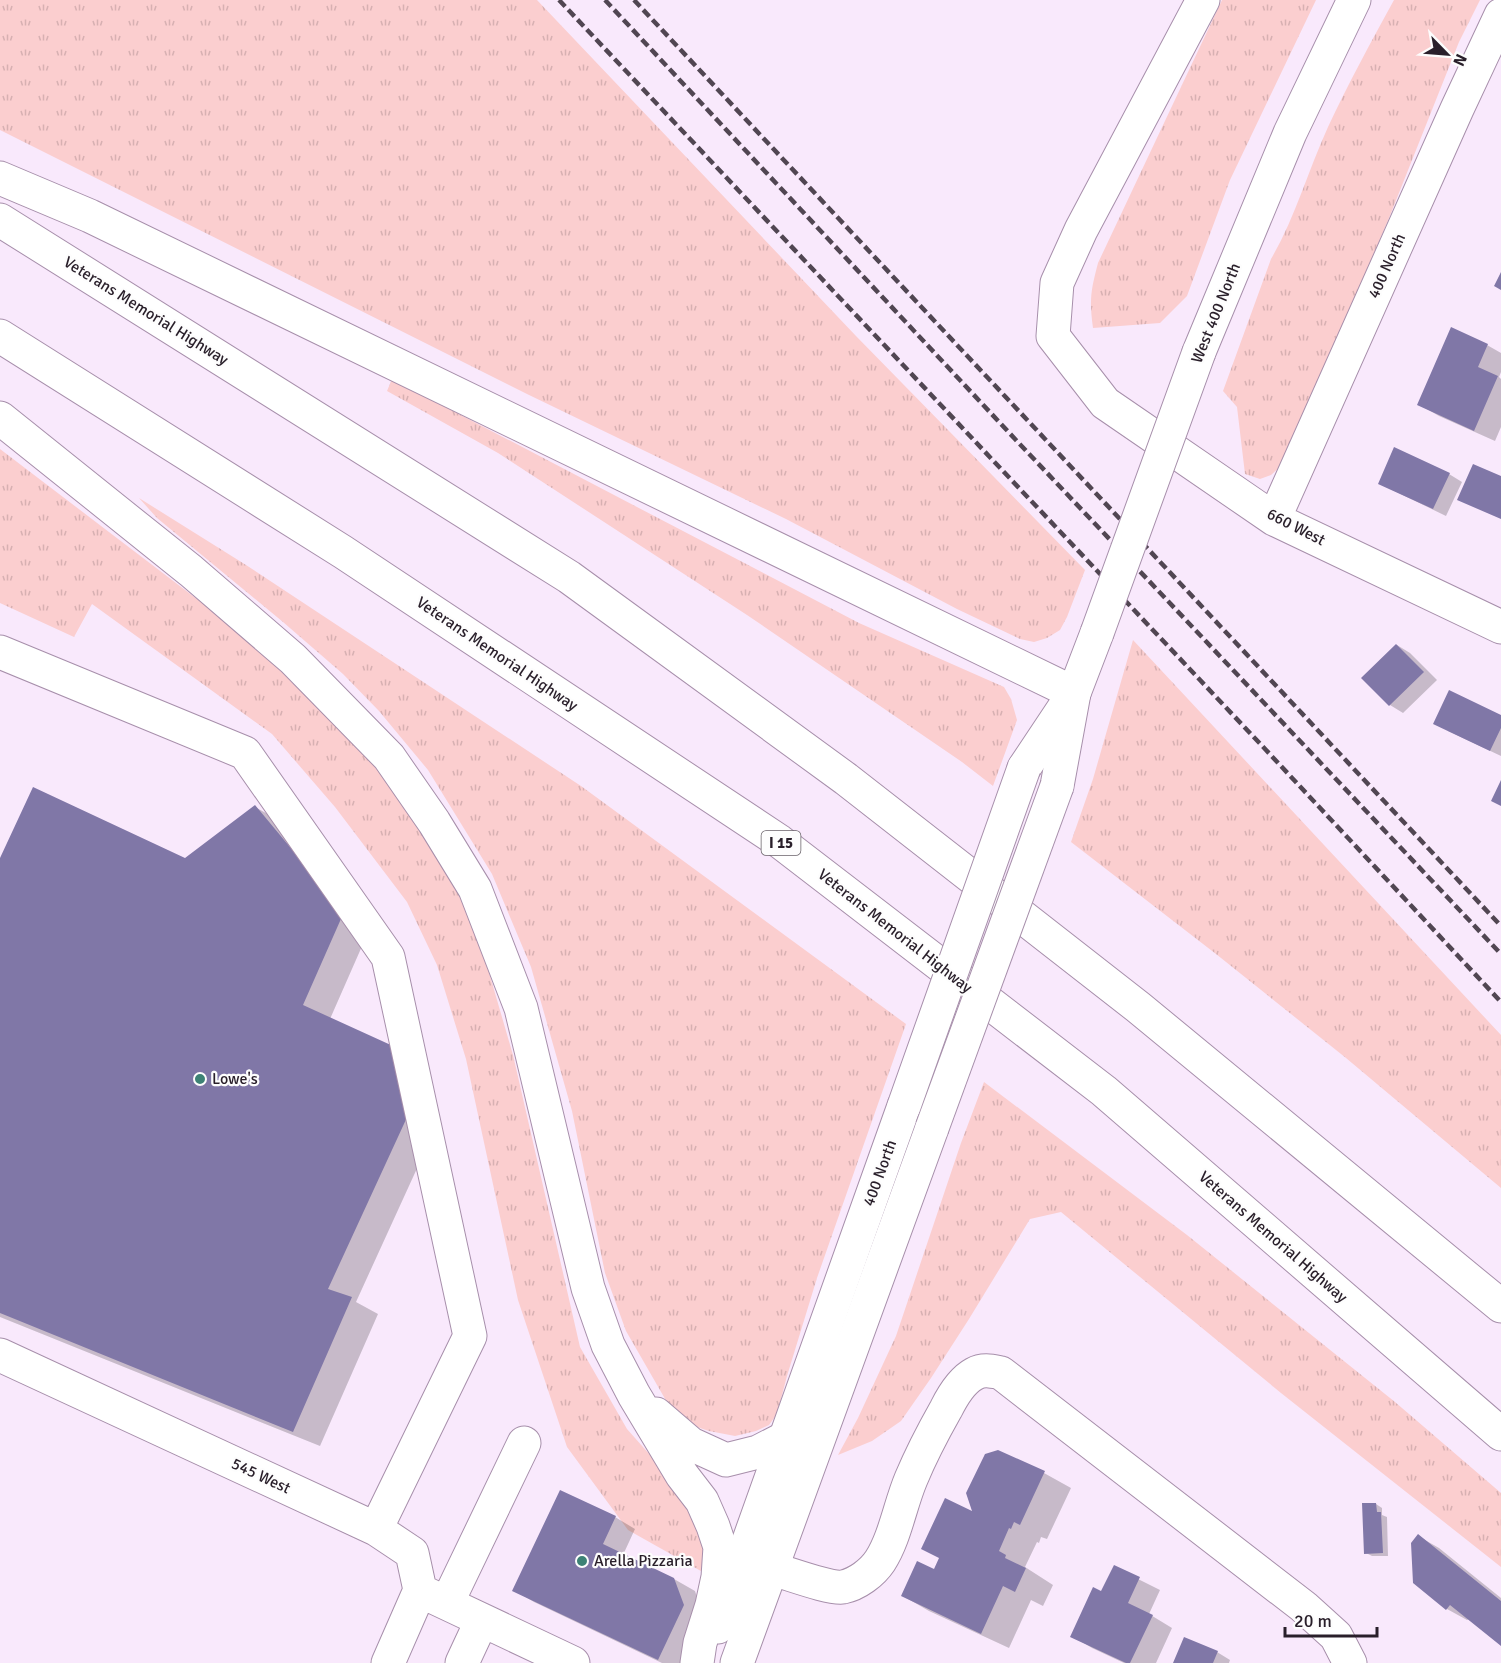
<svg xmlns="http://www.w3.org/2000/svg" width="1501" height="1663" viewBox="0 0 1501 1663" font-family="Signika,sans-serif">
	<defs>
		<pattern id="grass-tufts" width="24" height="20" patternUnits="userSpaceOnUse" patternTransform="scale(1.5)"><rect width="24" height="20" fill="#fbcecf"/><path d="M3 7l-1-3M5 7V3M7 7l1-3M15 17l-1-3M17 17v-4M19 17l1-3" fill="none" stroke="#d7b0b2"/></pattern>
	</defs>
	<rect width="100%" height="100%" fill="#f9e9fc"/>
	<path fill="url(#grass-tufts)" d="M 0,0 L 537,0 L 856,336 L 1085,570 L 1067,617 L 1060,630 L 1047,638 L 1034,642 L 1020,639 L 957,609 L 786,519 L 527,394 L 0,130 Z
		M 1222,0 L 1316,0 L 1230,180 L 1187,296 L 1160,323 L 1093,328 C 1089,299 1091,290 1098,263 Z
		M 1394,0 L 1480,0 L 1459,42 L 1389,218 L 1300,429 L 1282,465 L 1271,475 L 1260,479 L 1245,474 L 1237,407 L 1223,391 L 1271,259 C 1295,218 1308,171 1328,127 C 1348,84 1371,42 1394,0 Z
		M 392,379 L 859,623 L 1004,687 L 1011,699 L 1017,720 L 993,786 L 962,762 L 747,615 L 498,453 L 387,391 Z
		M 0,449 L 235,628 L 346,732 L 414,813 L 462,900 L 488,969 L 513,1055 L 580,1347 L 627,1429 L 683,1492 L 702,1521 L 708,1575 L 628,1530 L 567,1447 L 518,1300 L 466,1059 L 437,965 L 407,902 L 335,807 L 272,734 L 92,604 L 74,637 L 0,603 Z
		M 139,498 L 246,565 L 581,786 L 906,1024 L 817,1278 L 787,1376 L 777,1414 L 769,1425 L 756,1431 L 735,1436 L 709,1431 L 688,1424 L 668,1404 L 626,1331 L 605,1273 L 572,1111 L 531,967 L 492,874 L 428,770 L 379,711 L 343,674 L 283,622 L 157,518 Z
		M 1133,640 L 1501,1035 L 1501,1188 L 1346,1058 L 1216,954 L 1071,842 L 1093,779 Z
		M 984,1082 L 1187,1235 L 1395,1402 L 1501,1493 L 1501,1567 L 1281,1393 L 1061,1212 L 1030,1219 L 969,1319 L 931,1378 L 901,1421 L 872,1441 L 838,1455 L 858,1418 L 896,1336 L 961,1143 Z"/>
	<path fill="#0003" d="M 1487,345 L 1501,353 L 1501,372 L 1499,377 L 1501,379 L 1501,427 L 1495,441 L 1439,416 L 1418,404 Z
		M 1449,474 L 1462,482 L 1446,516 L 1380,484 Z
		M 1397,645 L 1410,653 L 1437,680 L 1403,713 L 1390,705 Z
		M 1501,717 L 1501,756 L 1448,731 Z
		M 255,807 L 282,822 L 370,928 L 330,1019 L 435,1129 L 356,1302 L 378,1314 L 320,1446 L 0,1317 L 0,861 L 185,860 Z
		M 998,1451 L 1044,1473 L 1071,1488 L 1047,1539 L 1041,1537 L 1039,1543 L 1037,1542 L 1025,1567 L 1053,1585 L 1043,1606 L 1031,1600 L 1009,1648 L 929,1611 L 903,1596 L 935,1571 L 974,1514 Z
		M 1376,1504 L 1382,1508 L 1382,1515 L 1387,1517 L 1388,1556 L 1372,1556 L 1366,1553 Z
		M 615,1517 L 635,1529 L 623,1555 L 674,1579 L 695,1591 L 704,1618 L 682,1663 L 662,1663 L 534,1602 L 514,1590 Z
		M 1418,1536 L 1439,1548 L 1501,1598 L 1501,1645 L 1469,1619 L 1467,1620 L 1447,1609 Z
		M 1114,1567 L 1160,1590 L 1149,1614 L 1172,1628 L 1156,1663 L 1124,1663 L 1092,1648 L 1072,1636 L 1102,1593 Z
		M 1217,1652 L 1230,1660 L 1229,1663 L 1175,1663 Z"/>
	<path fill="#8077a7" d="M 1501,272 L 1501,290 L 1494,286 Z
		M 1451,327 L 1488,344 L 1478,367 L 1498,376 L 1474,431 L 1417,405 Z
		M 1394,447 L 1450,473 L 1433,509 L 1378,484 Z
		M 1473,464 L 1501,476 L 1501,519 L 1457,500 Z
		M 1396,644 L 1424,672 L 1389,706 L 1361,678 Z
		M 1449,690 L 1501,715 L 1501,728 L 1490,751 L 1433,724 Z
		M 1501,780 L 1501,806 L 1491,801 Z
		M 33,787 L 185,858 L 255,805 L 344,912 L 303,1005 L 393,1046 L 409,1113 L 328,1289 L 352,1297 L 293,1432 L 0,1313 L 0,858 Z
		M 998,1450 L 1045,1471 L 1020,1525 L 1014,1522 L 1011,1529 L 1009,1528 L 999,1551 L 1006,1555 L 1005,1558 L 1026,1568 L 1015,1592 L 1003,1586 L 981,1634 L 901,1596 L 917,1561 L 934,1569 L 939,1558 L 921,1549 L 945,1498 L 972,1511 L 966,1493 L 985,1454 Z
		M 560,1490 L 616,1516 L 603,1544 L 674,1578 L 684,1605 L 658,1660 L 512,1591 Z
		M 1362,1503 L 1376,1503 L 1377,1512 L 1381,1512 L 1383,1553 L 1364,1554 Z
		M 1418,1534 L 1501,1601 L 1501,1646 L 1450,1605 L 1446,1610 L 1413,1583 L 1411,1543 Z
		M 1114,1565 L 1140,1577 L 1128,1603 L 1153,1615 L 1130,1663 L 1126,1663 L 1070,1637 L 1093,1587 L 1101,1591 Z
		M 1184,1637 L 1218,1651 L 1213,1663 L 1173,1663 Z"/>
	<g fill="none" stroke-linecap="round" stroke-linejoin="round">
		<defs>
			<path id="minor" d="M 1203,0 L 1081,230 L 1057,283 L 1053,336 L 1105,403 L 1274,519 L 1501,627
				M 1199,352 L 1290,133 L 1354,0
				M 1274,519 L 1457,109 L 1501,15
				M 0,652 L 245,753 L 388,957 L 470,1336 L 376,1529
				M 1024,768 L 1074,693 L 1097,633
				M 0,1355 L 376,1529 L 412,1553 L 420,1590 L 388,1663
				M 772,1569 C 788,1573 829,1589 843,1587 C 857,1584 872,1573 880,1561 C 895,1538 900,1505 911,1479 C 921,1455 933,1432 946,1409 C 952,1397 961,1381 974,1374 C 983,1369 991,1371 1001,1373 L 1304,1607 L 1336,1636 L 1350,1663
				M 427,1594 L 573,1663
				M 447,1603 L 524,1443
				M 718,1627 L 904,1106
				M 462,1663 L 482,1620"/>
			<path id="major" d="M 1057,786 L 1074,693
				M 737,1663 L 932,1128"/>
			<path id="highway" d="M 0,178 L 90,216 L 1074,693
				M 0,220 L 569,577 L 846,779 L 1138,1007 L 1501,1306
				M 0,336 L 343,552 L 779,841 L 1104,1091 L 1501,1434
				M 0,418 L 191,571 L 293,659 L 389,757 L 434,822 L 475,889 L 521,1008 L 588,1288 L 608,1345 L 634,1395 L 682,1475 L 702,1501 L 713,1526 L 720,1547 L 718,1577 L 712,1605 L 700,1643 L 697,1663
				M 656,1414 L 691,1444 L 726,1460 L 758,1452 L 826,1417"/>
		</defs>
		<use href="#minor" stroke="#a78fab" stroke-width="35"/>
		<use href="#major" stroke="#a78fab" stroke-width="35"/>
		<use href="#highway" stroke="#a78fab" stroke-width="35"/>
		<use href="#minor" stroke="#fff" stroke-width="33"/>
		<use href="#major" stroke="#fff" stroke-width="33"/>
		<use href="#highway" stroke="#fff" stroke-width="33"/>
		<path stroke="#514652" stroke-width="4.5" stroke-dasharray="9 4.5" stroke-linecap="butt" d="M 559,0 L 1266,750 L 1501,1002
			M 605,0 L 1015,439 L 1501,954
			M 634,0 L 1501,926"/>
		<defs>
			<path id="minor-bridge" d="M 1097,633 L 1199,352
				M 904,1106 L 1024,768"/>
			<path id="major-bridge" d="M 932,1128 L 1057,786"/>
		</defs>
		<use href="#minor-bridge" stroke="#a78fab" stroke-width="35" stroke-linecap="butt"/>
		<use href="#major-bridge" stroke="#a78fab" stroke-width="35" stroke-linecap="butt"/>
		<use href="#minor-bridge" stroke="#fff" stroke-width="33"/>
		<use href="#major-bridge" stroke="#fff" stroke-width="33"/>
	</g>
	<g fill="#3d8275" stroke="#fdfdfd" stroke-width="2">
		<circle cx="200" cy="1079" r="6"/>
		<circle cx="582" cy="1561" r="6"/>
	</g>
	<g text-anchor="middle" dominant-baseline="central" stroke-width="4.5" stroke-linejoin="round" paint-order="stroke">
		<rect fill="#fdfdfd" stroke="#696269" stroke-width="1.5" x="761.5" y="831" width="39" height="24" rx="4.5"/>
		<g font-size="15" font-weight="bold" fill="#291f2a">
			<text x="781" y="843">I 15</text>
		</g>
		<g font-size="16" fill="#291f2a" stroke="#fdfdfd">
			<text transform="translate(1387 266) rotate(-66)">400 North</text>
			<text transform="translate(146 311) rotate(32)">Veterans Memorial Highway</text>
			<text transform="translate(1216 313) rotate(-68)">West 400 North</text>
			<text transform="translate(1296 527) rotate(27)">660 West</text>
			<text transform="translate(497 654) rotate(34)">Veterans Memorial Highway</text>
			<text transform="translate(895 931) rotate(38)">Veterans Memorial Highway</text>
			<text transform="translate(880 1173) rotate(-70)">400 North</text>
			<text transform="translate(1273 1237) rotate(41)">Veterans Memorial Highway</text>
			<text transform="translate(261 1476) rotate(25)">545 West</text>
		</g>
		<g font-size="16" fill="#291f2a" stroke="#fdfdfd" text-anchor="start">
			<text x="212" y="1079">Lowe's</text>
			<text x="594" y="1561">Arella Pizzaria</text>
		</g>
	</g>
	<g transform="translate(1447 54) rotate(115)" stroke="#fdfdfd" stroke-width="4.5" paint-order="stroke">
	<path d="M0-4.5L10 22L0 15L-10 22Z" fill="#291f2a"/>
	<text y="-9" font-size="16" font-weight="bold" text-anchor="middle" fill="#291f2a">N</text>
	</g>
	<path d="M1285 1627v9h92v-9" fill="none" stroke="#291f2a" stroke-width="3"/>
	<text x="1294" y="1627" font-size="18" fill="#291f2a" stroke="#fdfdfd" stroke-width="4.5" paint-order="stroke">20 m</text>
</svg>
